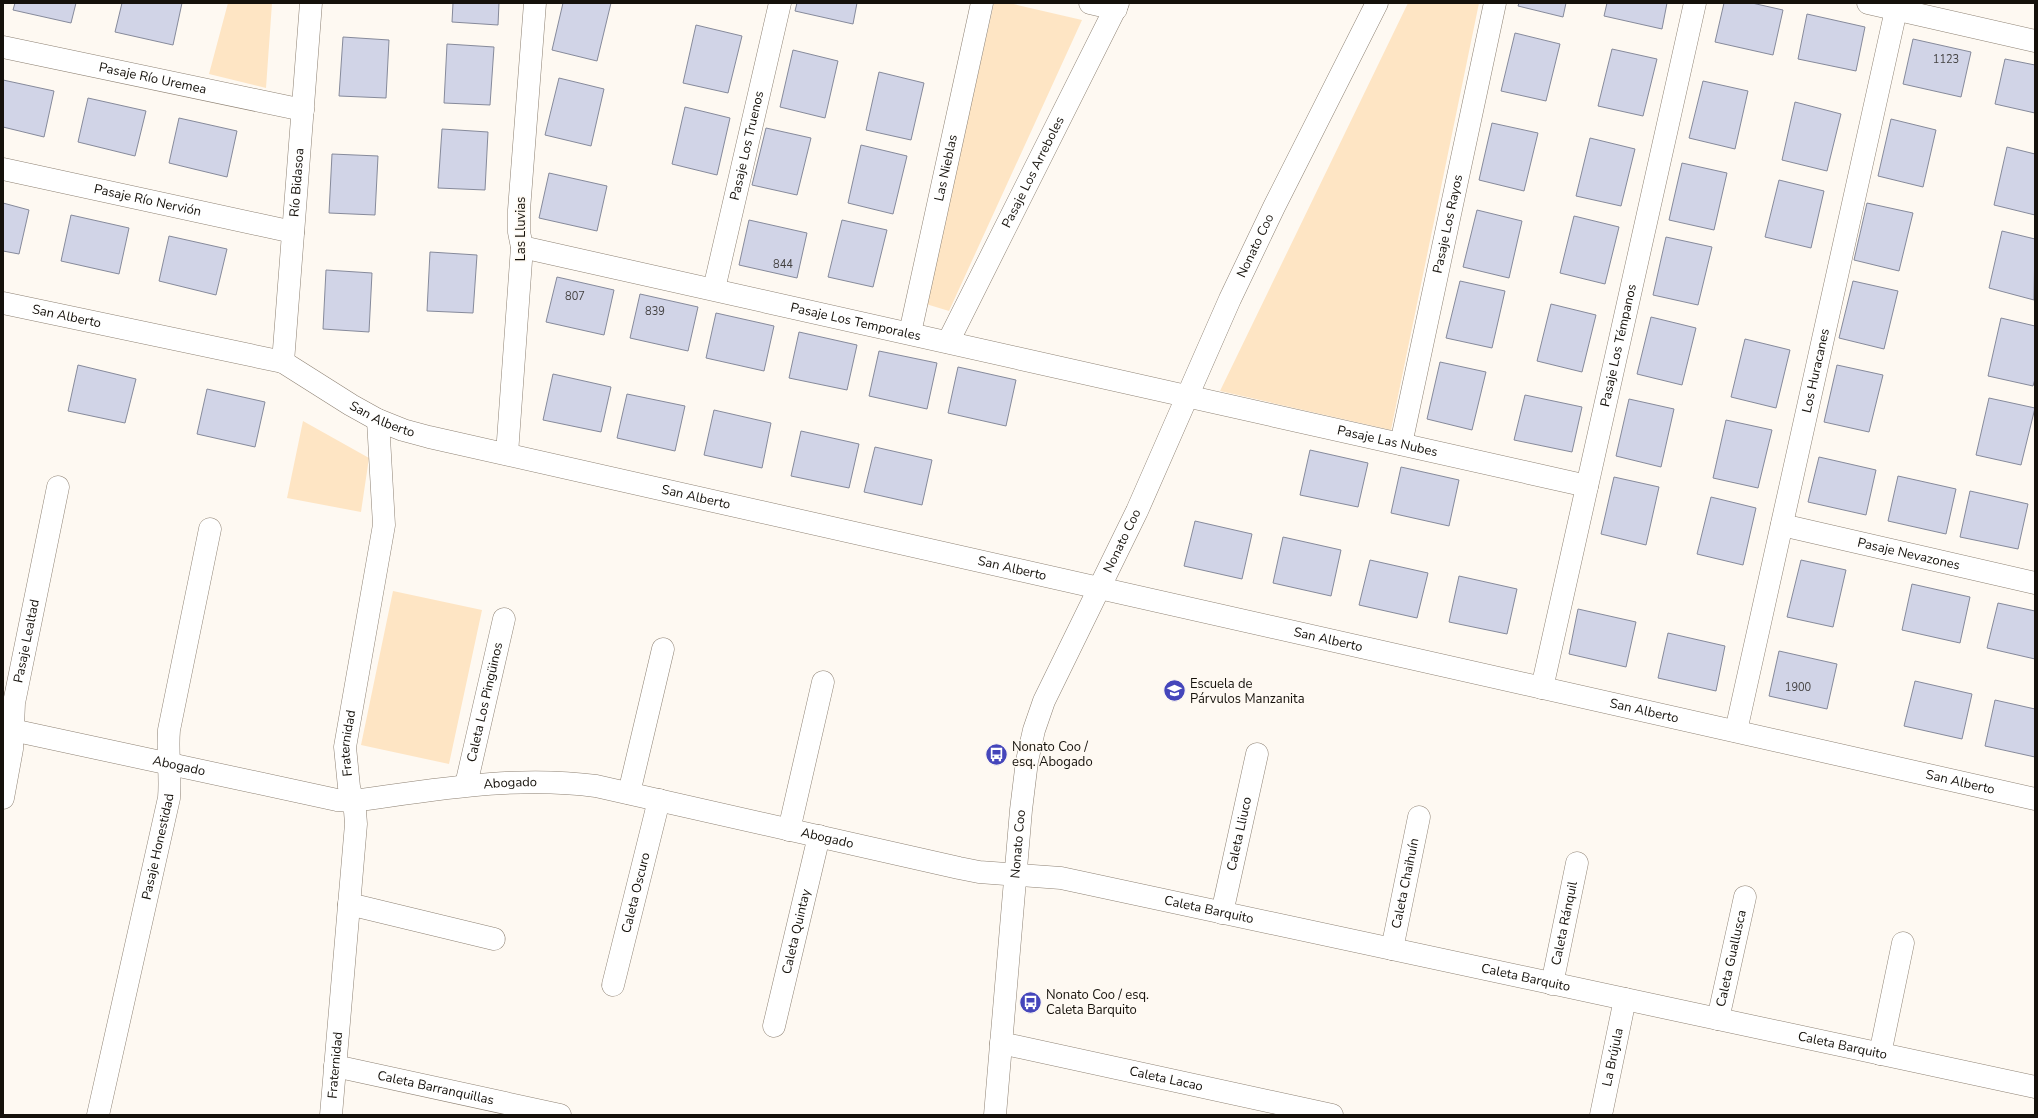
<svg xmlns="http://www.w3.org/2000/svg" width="2038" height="1118" viewBox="0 0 2038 1118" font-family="'Nunito Sans',sans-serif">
	<rect width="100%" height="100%" fill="#fef9f2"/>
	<path fill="#fee5c4" d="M 228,3 L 272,3 L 266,88 L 209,74 Z
		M 994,3 L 1009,3 L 1082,20 L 949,311 L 926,304 Z
		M 1408,3 L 1479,3 L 1391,430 L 1220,391 Z
		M 303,421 L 369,458 L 361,512 L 287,498 Z
		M 393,591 L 482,610 L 449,764 L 361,745 Z"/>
	<path fill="#d1d4e7" stroke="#868a9b" d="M 15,3 L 76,3 L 71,23 L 13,10 Z
		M 122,3 L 182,3 L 173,45 L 115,32 Z
		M 453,3 L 499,3 L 498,25 L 452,22 Z
		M 563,3 L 611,3 L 597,61 L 552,50 Z
		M 797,3 L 857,3 L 853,24 L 795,11 Z
		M 1519,3 L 1566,3 L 1563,17 L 1518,6 Z
		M 1607,3 L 1667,3 L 1662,29 L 1604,16 Z
		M 1724,3 L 1752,3 L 1783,10 L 1773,55 L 1715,42 Z
		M 1807,14 L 1865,27 L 1856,71 L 1798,59 Z
		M 696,25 L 742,36 L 728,93 L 683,83 Z
		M 1515,33 L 1560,44 L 1546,101 L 1501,91 Z
		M 343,37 L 389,40 L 386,98 L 339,96 Z
		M 1913,39 L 1971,52 L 1961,97 L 1903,84 Z
		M 447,44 L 494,47 L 490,105 L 444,103 Z
		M 1612,49 L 1657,59 L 1643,116 L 1598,106 Z
		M 793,50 L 838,61 L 825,118 L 780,107 Z
		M 2005,59 L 2035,65 L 2035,113 L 1995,104 Z
		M 879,72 L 924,83 L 911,140 L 866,130 Z
		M 559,78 L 604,89 L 591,146 L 545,135 Z
		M 3,80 L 54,91 L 44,137 L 3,127 Z
		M 1703,81 L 1748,91 L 1735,149 L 1689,138 Z
		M 88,98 L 146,111 L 135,156 L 78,142 Z
		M 1795,102 L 1841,114 L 1827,171 L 1782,160 Z
		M 685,107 L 730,118 L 717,175 L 672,164 Z
		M 179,118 L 237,131 L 227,177 L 169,163 Z
		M 1891,119 L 1936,130 L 1923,187 L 1878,176 Z
		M 1492,123 L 1538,133 L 1524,191 L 1479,180 Z
		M 766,128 L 811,138 L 797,195 L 752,185 Z
		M 442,129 L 488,132 L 485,190 L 438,188 Z
		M 1590,138 L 1635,149 L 1621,206 L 1576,196 Z
		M 861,145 L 907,156 L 893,214 L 848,203 Z
		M 2007,147 L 2035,154 L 2035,215 L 1994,205 Z
		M 332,154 L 378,156 L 375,215 L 329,213 Z
		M 1682,163 L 1727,173 L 1714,230 L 1669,220 Z
		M 549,173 L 607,186 L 597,231 L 539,218 Z
		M 1779,180 L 1824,191 L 1811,248 L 1765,237 Z
		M 3,203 L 29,210 L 19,254 L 3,251 Z
		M 1867,203 L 1913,213 L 1899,271 L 1854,260 Z
		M 1477,210 L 1522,221 L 1509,278 L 1463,267 Z
		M 71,215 L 129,228 L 119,274 L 61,261 Z
		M 1574,216 L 1619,227 L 1605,284 L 1560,273 Z
		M 749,220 L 807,233 L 797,278 L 739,265 Z
		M 842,220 L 887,230 L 873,287 L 828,277 Z
		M 2002,231 L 2035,239 L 2034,300 L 1989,288 Z
		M 169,236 L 227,249 L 216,295 L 159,281 Z
		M 1666,237 L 1712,247 L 1698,305 L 1653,295 Z
		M 430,252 L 477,255 L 473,313 L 427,311 Z
		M 326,270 L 372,273 L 369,332 L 323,329 Z
		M 557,277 L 614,290 L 604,335 L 546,322 Z
		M 1460,281 L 1505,291 L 1492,348 L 1446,338 Z
		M 1853,281 L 1898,291 L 1884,349 L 1839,338 Z
		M 640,294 L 698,307 L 688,351 L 630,338 Z
		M 1551,304 L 1596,315 L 1582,372 L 1537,361 Z
		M 716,313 L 774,326 L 764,371 L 706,358 Z
		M 1651,317 L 1696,328 L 1682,385 L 1637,374 Z
		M 2001,318 L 2035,326 L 2035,379 L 2033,386 L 1988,376 Z
		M 799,332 L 857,345 L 847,390 L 789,378 Z
		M 1745,339 L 1790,350 L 1776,408 L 1731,397 Z
		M 879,351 L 937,363 L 927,409 L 869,396 Z
		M 1440,362 L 1486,372 L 1472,430 L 1427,419 Z
		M 78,365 L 136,379 L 125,423 L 68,411 Z
		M 1837,365 L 1883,375 L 1869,432 L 1824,422 Z
		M 958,367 L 1016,380 L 1006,426 L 948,413 Z
		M 553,374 L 611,387 L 601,432 L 543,420 Z
		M 207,389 L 265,402 L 255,447 L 197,434 Z
		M 627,394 L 685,406 L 675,451 L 617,438 Z
		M 1525,395 L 1582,407 L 1572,452 L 1514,440 Z
		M 1989,398 L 2035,408 L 2021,465 L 1976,455 Z
		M 1629,399 L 1674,409 L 1661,467 L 1616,456 Z
		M 714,410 L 771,423 L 762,468 L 704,455 Z
		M 1726,420 L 1772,430 L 1758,488 L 1713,478 Z
		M 801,431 L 859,444 L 849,488 L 791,476 Z
		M 875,447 L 932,460 L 922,505 L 864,492 Z
		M 1310,450 L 1368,463 L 1358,507 L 1300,495 Z
		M 1819,457 L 1876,470 L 1866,515 L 1808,502 Z
		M 1401,467 L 1459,480 L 1449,526 L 1391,513 Z
		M 1898,476 L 1956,489 L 1946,534 L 1888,521 Z
		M 1614,477 L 1659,487 L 1646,545 L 1601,534 Z
		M 1970,491 L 2028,504 L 2018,549 L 1960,537 Z
		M 1711,497 L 1756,508 L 1743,565 L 1697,554 Z
		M 1195,521 L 1252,534 L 1242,579 L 1184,566 Z
		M 1283,537 L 1341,550 L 1331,596 L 1273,583 Z
		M 1370,560 L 1428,573 L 1417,618 L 1359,605 Z
		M 1801,560 L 1846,570 L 1833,627 L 1787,617 Z
		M 1459,576 L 1517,589 L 1507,634 L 1449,622 Z
		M 1912,584 L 1970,597 L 1960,643 L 1902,630 Z
		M 1998,603 L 2035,611 L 2035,659 L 1987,648 Z
		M 1578,609 L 1636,622 L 1626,667 L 1569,654 Z
		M 1668,633 L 1725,646 L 1716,691 L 1658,678 Z
		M 1779,651 L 1837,664 L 1827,709 L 1769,696 Z
		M 1915,681 L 1972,694 L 1962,739 L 1904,726 Z
		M 1995,700 L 2035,709 L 2035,757 L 1985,746 Z"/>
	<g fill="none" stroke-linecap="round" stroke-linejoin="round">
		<defs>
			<g id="minor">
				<path d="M 1090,3 L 1116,9"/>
				<path d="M 1868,3 L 2035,41"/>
				<path id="s1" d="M 3,47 L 303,110"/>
				<path id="s2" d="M 3,169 L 293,232"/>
				<path id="s3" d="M 522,247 L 1587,486"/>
				<path id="s4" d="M 714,289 L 780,3"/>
				<path id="s5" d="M 3,303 L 283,362 L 351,405 L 378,420 L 403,430 L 429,437 L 2035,799"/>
				<path id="s6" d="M 910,333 L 982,3"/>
				<path id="s7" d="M 948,342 L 1118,3"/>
				<path id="s8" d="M 283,362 L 311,3"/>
				<path id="s9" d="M 1401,444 L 1495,3"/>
				<path d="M 507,454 L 522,247 L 519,232 L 519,210 L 535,3"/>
				<path id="s10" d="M 1782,525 L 2035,583"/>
				<path id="s11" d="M 1542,688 L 1695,3"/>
				<path id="s12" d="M 3,728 L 337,800 L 353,801 C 434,790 514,775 596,786 L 959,868 L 979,872 L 1061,878 L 2035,1087"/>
				<path id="s13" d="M 1736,731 L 1896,10"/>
				<path id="s14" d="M 466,785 L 504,619"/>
				<path d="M 629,793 L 663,649"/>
				<path id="s15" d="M 3,798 L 12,749 L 14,703 L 58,487"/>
				<path d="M 789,830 L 823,682"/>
				<path d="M 349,904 L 494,939"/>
				<path id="s16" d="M 1222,913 L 1257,754"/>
				<path id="s17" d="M 1392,949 L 1419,817"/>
				<path id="s18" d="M 1552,984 L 1577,863"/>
				<path id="s19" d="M 613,985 L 659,800"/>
				<path id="s20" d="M 1718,1019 L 1745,897"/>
				<path id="s21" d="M 774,1026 L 819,836"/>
				<path id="s22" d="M 1001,1043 L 1332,1115"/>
				<path d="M 1880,1054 L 1903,943"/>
				<path id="s23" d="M 335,1066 L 560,1115"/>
				<path id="s24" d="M 98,1115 L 169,798 C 171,775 167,753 169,730 L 210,529"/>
				<path id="s25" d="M 331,1115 L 356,824 L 355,811 L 349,787 L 345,747 L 384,525 L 378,420"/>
				<path id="s26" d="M 1601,1115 L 1625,999"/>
			</g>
			<g id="secondary">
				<path id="s27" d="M 995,1115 L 1021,810 L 1027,761 L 1034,730 L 1044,701 L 1137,511 L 1230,299 L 1274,207 L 1377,3"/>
			</g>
		</defs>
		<use href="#minor" stroke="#8e8274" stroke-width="23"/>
		<use href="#secondary" stroke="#8e8274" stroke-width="23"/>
		<use href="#minor" stroke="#fff" stroke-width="22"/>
		<use href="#secondary" stroke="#fff" stroke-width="22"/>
	</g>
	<defs>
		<symbol id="school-disc" viewBox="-11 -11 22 22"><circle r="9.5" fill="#4546bb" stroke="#fef9f2"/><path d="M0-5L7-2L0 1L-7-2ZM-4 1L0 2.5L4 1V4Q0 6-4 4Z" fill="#fff"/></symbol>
		<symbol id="bus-disc" viewBox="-11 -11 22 22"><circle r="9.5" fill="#4546bb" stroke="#fef9f2"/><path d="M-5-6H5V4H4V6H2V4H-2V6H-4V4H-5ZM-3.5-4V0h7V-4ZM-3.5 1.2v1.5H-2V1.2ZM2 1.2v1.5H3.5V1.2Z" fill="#fff"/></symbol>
	</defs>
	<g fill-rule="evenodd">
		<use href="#school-disc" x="1162" y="678" width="25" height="25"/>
		<use href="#bus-disc" x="984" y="742" width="25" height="25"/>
		<use href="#bus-disc" x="1018" y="990" width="25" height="25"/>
	</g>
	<g text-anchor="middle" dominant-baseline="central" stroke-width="3" stroke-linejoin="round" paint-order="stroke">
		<g font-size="11" fill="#444242">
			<text x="1946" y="59">1123</text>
			<text x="783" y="264">844</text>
			<text x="575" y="296">807</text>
			<text x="655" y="311">839</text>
			<text x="1798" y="687">1900</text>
		</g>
		<g font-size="13" fill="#15110b" stroke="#fef9f2">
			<text stroke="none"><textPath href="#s1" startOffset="153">Pasaje Río Uremea</textPath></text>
			<text stroke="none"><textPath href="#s4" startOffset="147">Pasaje Los Truenos</textPath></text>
			<text stroke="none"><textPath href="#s6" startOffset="169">Las Nieblas</textPath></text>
			<text stroke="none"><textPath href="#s7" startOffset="190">Pasaje Los Arreboles</textPath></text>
			<text stroke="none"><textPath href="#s8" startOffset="180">Río Bidasoa</textPath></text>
			<text stroke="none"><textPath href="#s2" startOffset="148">Pasaje Río Nervión</textPath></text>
			<text stroke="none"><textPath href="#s9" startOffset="225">Pasaje Los Rayos</textPath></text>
			<text transform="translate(521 229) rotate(-90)">Las Lluvias</text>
			<text stroke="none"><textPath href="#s27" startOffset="920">Nonato Coo</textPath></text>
			<text stroke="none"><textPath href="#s5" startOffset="65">San Alberto</textPath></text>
			<text stroke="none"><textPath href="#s3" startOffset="342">Pasaje Los Temporales</textPath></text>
			<text stroke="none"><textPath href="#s11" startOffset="351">Pasaje Los Témpanos</textPath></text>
			<text stroke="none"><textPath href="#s13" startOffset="369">Los Huracanes</textPath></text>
			<text stroke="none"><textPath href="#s5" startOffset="401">San Alberto</textPath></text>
			<text stroke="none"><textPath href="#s3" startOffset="887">Pasaje Las Nubes</textPath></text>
			<text stroke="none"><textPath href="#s5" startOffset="725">San Alberto</textPath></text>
			<text stroke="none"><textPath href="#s27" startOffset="596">Nonato Coo</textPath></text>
			<text stroke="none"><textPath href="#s10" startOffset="130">Pasaje Nevazones</textPath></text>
			<text stroke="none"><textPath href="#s5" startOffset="1049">San Alberto</textPath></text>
			<text stroke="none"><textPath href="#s5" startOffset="1373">San Alberto</textPath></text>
			<text stroke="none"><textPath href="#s15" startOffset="159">Pasaje Lealtad</textPath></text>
			<text stroke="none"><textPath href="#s14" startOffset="85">Caleta Los Pingüinos</textPath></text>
			<text stroke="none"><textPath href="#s5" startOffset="1697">San Alberto</textPath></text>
			<text stroke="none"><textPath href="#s25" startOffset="374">Fraternidad</textPath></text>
			<text stroke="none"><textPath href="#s12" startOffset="180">Abogado</textPath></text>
			<text stroke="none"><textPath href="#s5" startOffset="2021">San Alberto</textPath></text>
			<text stroke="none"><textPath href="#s12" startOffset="516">Abogado</textPath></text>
			<text stroke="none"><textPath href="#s16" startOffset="81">Caleta Lliuco</textPath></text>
			<text stroke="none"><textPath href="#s12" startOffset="839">Abogado</textPath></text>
			<text stroke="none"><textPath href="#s27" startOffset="272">Nonato Coo</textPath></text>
			<text stroke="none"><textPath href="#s24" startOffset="275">Pasaje Honestidad</textPath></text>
			<text stroke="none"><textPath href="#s17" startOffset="67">Caleta Chaihuín</textPath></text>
			<text stroke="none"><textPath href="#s19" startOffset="95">Caleta Oscuro</textPath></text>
			<text stroke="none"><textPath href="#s12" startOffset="1228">Caleta Barquito</textPath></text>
			<text stroke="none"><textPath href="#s18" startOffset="62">Caleta Ránquil</textPath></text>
			<text stroke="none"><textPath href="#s21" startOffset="97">Caleta Quintay</textPath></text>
			<text stroke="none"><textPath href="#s20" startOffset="62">Caleta Guallusca</textPath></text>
			<text stroke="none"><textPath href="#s12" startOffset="1552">Caleta Barquito</textPath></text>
			<text stroke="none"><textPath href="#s12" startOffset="1876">Caleta Barquito</textPath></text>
			<text stroke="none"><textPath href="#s26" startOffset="59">La Brújula</textPath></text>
			<text stroke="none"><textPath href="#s25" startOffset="50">Fraternidad</textPath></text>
			<text stroke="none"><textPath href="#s22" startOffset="169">Caleta Lacao</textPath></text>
			<text stroke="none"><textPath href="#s23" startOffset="103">Caleta Barranquillas</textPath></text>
		</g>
		<g font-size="13" fill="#15110b" stroke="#fef9f2" text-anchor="start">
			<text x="1190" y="684">Escuela de<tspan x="1190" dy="15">Párvulos Manzanita</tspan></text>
			<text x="1012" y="747">Nonato Coo /<tspan x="1012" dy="15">esq. Abogado</tspan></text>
			<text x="1046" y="995">Nonato Coo / esq.<tspan x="1046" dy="15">Caleta Barquito</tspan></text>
		</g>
	</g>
	<rect width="2038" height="1118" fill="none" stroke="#15110b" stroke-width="8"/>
</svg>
